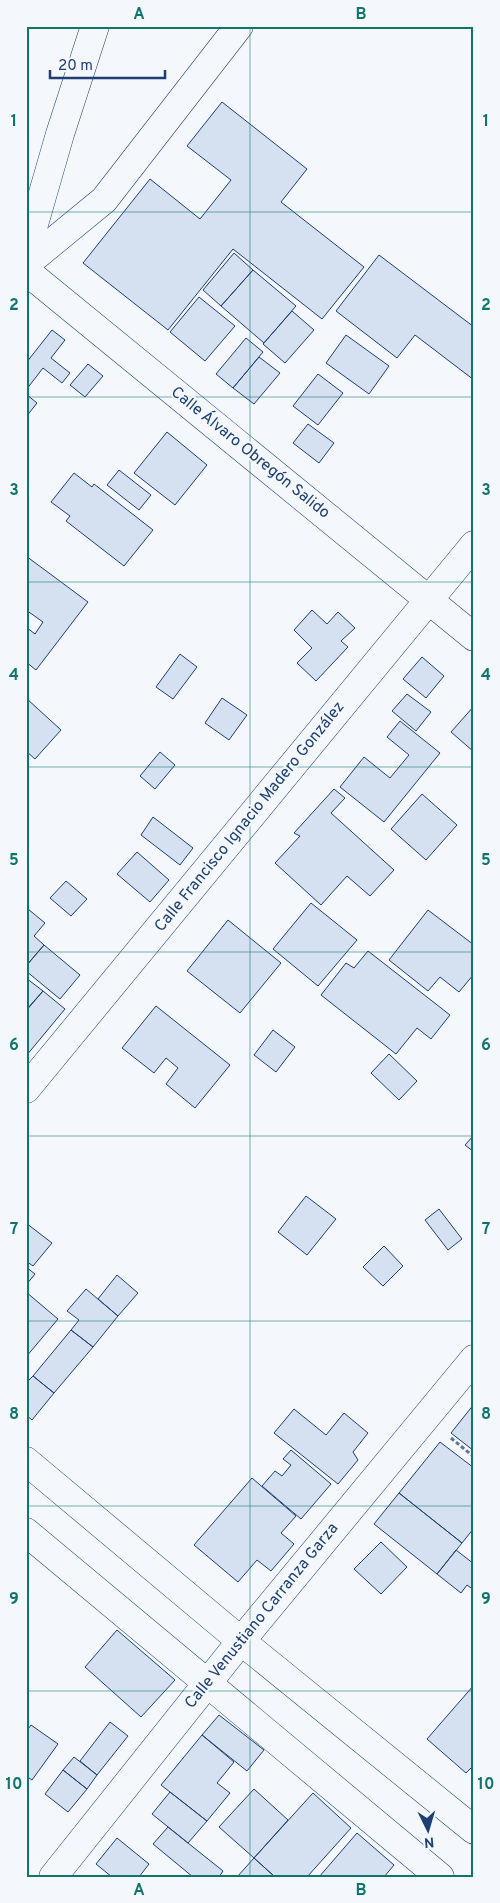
<svg xmlns="http://www.w3.org/2000/svg" width="500" height="1903" viewBox="0 0 500 1903" font-family="Overpass,sans-serif">
	<rect width="100%" height="100%" fill="#f4f7fb"/>
	<path fill="#d5e0f0" stroke="#1d3f73" d="M 222,102 L 307,169 L 281,202 L 364,267 L 322,319 L 233,249 L 168,330 L 83,263 L 150,179 L 200,219 L 231,180 L 187,146 Z
		M 234,253 L 253,270 L 221,306 L 203,290 Z
		M 379,255 L 474,327 L 474,380 L 415,335 L 397,358 L 336,311 Z
		M 253,270 L 296,306 L 264,343 L 221,306 Z
		M 199,297 L 235,326 L 205,361 L 170,332 Z
		M 292,311 L 314,330 L 285,363 L 263,344 Z
		M 52,330 L 65,340 L 51,358 L 70,373 L 62,383 L 43,368 L 26,390 L 26,363 Z
		M 346,335 L 389,366 L 369,394 L 326,363 Z
		M 246,338 L 263,352 L 233,388 L 216,374 Z
		M 259,357 L 280,373 L 254,404 L 233,388 Z
		M 88,364 L 103,376 L 85,397 L 70,385 Z
		M 318,374 L 343,393 L 318,425 L 293,406 Z
		M 26,394 L 37,403 L 26,417 Z
		M 308,424 L 334,443 L 319,463 L 293,443 Z
		M 167,432 L 207,465 L 175,505 L 134,473 Z
		M 119,470 L 151,495 L 139,510 L 107,485 Z
		M 74,473 L 92,487 L 94,484 L 153,530 L 124,566 L 66,521 L 70,516 L 51,502 Z
		M 26,556 L 88,602 L 36,670 L 26,662 L 26,627 L 35,634 L 43,622 L 26,610 Z
		M 312,610 L 327,624 L 338,612 L 355,628 L 341,641 L 348,647 L 316,681 L 297,663 L 312,648 L 294,630 Z
		M 180,654 L 197,667 L 173,699 L 156,687 Z
		M 422,657 L 444,676 L 426,698 L 403,679 Z
		M 407,694 L 431,712 L 416,731 L 392,711 Z
		M 26,698 L 61,730 L 35,759 L 26,751 Z
		M 222,698 L 247,715 L 229,740 L 205,723 Z
		M 474,706 L 474,752 L 451,732 Z
		M 400,721 L 440,753 L 384,822 L 340,787 L 364,757 L 390,778 L 409,755 L 387,737 Z
		M 160,752 L 175,765 L 155,789 L 140,776 Z
		M 334,789 L 345,798 L 331,813 L 394,870 L 370,896 L 347,876 L 321,905 L 275,863 L 300,836 L 294,833 Z
		M 422,794 L 457,825 L 426,860 L 391,829 Z
		M 153,817 L 193,848 L 180,865 L 141,835 Z
		M 137,852 L 169,880 L 150,902 L 117,874 Z
		M 66,881 L 87,899 L 71,916 L 50,898 Z
		M 311,903 L 357,940 L 318,986 L 273,949 Z
		M 28,909 L 45,923 L 34,936 L 44,945 L 26,966 L 26,910 Z
		M 428,910 L 474,945 L 474,974 L 459,992 L 440,977 L 428,991 L 389,960 Z
		M 228,920 L 281,963 L 240,1013 L 187,971 Z
		M 44,945 L 80,975 L 60,999 L 26,971 L 26,966 Z
		M 368,951 L 450,1015 L 431,1039 L 417,1028 L 396,1054 L 321,995 L 346,963 L 354,968 Z
		M 26,978 L 43,991 L 26,1010 Z
		M 43,991 L 65,1009 L 26,1056 L 26,1011 Z
		M 156,1006 L 230,1065 L 195,1108 L 166,1084 L 178,1068 L 166,1058 L 154,1073 L 122,1048 Z
		M 273,1030 L 295,1047 L 276,1072 L 254,1055 Z
		M 389,1054 L 417,1081 L 399,1100 L 371,1073 Z
		M 474,1135 L 474,1152 L 465,1145 Z
		M 306,1196 L 336,1219 L 307,1255 L 278,1232 Z
		M 439,1209 L 462,1239 L 448,1250 L 425,1220 Z
		M 26,1223 L 52,1243 L 33,1266 L 26,1261 Z
		M 384,1246 L 403,1266 L 383,1286 L 363,1267 Z
		M 26,1267 L 35,1274 L 26,1285 Z
		M 117,1275 L 138,1293 L 118,1316 L 98,1299 Z
		M 86,1289 L 118,1316 L 93,1347 L 71,1330 L 79,1320 L 67,1311 Z
		M 26,1292 L 58,1319 L 26,1357 Z
		M 71,1330 L 93,1347 L 54,1393 L 33,1376 Z
		M 33,1376 L 54,1393 L 32,1420 L 26,1415 L 26,1383 Z
		M 474,1404 L 474,1451 L 451,1433 Z
		M 294,1409 L 326,1435 L 344,1413 L 368,1433 L 353,1452 L 358,1460 L 338,1484 L 274,1433 Z
		M 440,1442 L 474,1468 L 474,1528 L 462,1543 L 399,1493 Z
		M 291,1450 L 331,1484 L 301,1519 L 262,1486 L 275,1471 L 282,1476 L 291,1465 L 283,1459 Z
		M 252,1478 L 296,1516 L 281,1533 L 294,1544 L 271,1571 L 257,1560 L 238,1582 L 194,1545 Z
		M 399,1493 L 462,1543 L 437,1574 L 374,1524 Z
		M 381,1542 L 407,1567 L 381,1594 L 354,1569 Z
		M 456,1550 L 474,1564 L 474,1590 L 467,1585 L 461,1593 L 437,1574 Z
		M 117,1630 L 175,1680 L 141,1717 L 85,1667 Z
		M 474,1685 L 474,1765 L 466,1773 L 427,1739 Z
		M 219,1715 L 264,1750 L 247,1771 L 202,1735 Z
		M 110,1722 L 128,1736 L 97,1775 L 80,1761 Z
		M 31,1725 L 58,1744 L 32,1780 L 26,1776 L 26,1732 Z
		M 202,1735 L 234,1762 L 217,1783 L 230,1793 L 207,1821 L 161,1785 Z
		M 74,1757 L 97,1775 L 87,1789 L 63,1770 Z
		M 63,1770 L 87,1789 L 68,1812 L 45,1794 Z
		M 254,1789 L 288,1820 L 254,1858 L 219,1827 Z
		M 170,1792 L 207,1821 L 188,1843 L 152,1814 Z
		M 313,1793 L 351,1828 L 307,1877 L 275,1877 L 254,1858 Z
		M 168,1827 L 223,1871 L 219,1877 L 193,1877 L 153,1844 Z
		M 357,1833 L 394,1865 L 384,1877 L 319,1877 Z
		M 117,1838 L 149,1864 L 139,1877 L 112,1877 L 96,1864 Z
		M 254,1858 L 275,1877 L 237,1877 Z"/>
	<g fill="none" stroke-linecap="round" stroke-linejoin="round">
		<defs>
			<path id="minor" d="M 26,264 L 104,200 L 239,26
				M 26,1089 L 474,545
				M 26,1461 L 241,1641 L 474,1830
				M 26,1532 L 440,1877
				M 53,1877 L 241,1641 L 474,1359"/>
			<path id="tertiary" d="M 26,271 L 474,637"/>
			<path id="secondary" d="M 26,252 L 60,134 L 95,26"/>
		</defs>
		<use href="#minor" stroke="#1d3f73" stroke-width="29"/>
		<use href="#tertiary" stroke="#1d3f73" stroke-width="29"/>
		<use href="#secondary" stroke="#1d3f73" stroke-width="29"/>
		<path stroke="#5e769c" stroke-width="3" stroke-dasharray="4 2.5" stroke-linecap="butt" d="M 451,1438 L 474,1457"/>
		<use href="#minor" stroke="#f4f7fb" stroke-width="28"/>
		<use href="#tertiary" stroke="#f4f7fb" stroke-width="28"/>
		<use href="#secondary" stroke="#f4f7fb" stroke-width="28"/>
	</g>
	<path fill="none" stroke="#0f766e" stroke-width="1" stroke-opacity="0.55" d="M 250,26 L 250,1877M 26,212 L 474,212M 26,397 L 474,397M 26,582 L 474,582M 26,767 L 474,767M 26,952 L 474,952M 26,1136 L 474,1136M 26,1321 L 474,1321M 26,1506 L 474,1506M 26,1691 L 474,1691"/>
	<g text-anchor="middle" dominant-baseline="central" stroke-width="4" stroke-linejoin="round" paint-order="stroke">
		<g font-size="16" fill="#1d3f73" stroke="#f4f7fb">
			<text transform="translate(250 453) rotate(39)">Calle Álvaro Obregón Salido</text>
			<text transform="translate(250 817) rotate(-51)">Calle Francisco Ignacio Madero González</text>
			<text transform="translate(262 1616) rotate(-51)">Calle Venustiano Carranza Garza</text>
		</g>
	</g>
	<rect width="500" height="1903" fill="none" stroke="#f4f7fb" stroke-width="55"/>
	<g transform="translate(428 1830) rotate(175)" stroke="#f4f7fb" stroke-width="4" paint-order="stroke">
	<path d="M0-4L9 19L0 12L-9 19Z" fill="#1d3f73"/>
	<text y="-8" font-size="14" font-weight="bold" text-anchor="middle" fill="#1d3f73">N</text>
	</g>
	<path d="M50 70v8h115v-8" fill="none" stroke="#1d3f73" stroke-width="2.5"/>
	<text x="58" y="70" font-size="15" fill="#1d3f73" stroke="#f4f7fb" stroke-width="4" paint-order="stroke">20 m</text>
	<rect x="28" y="28" width="444" height="1848" fill="none" stroke="#0f766e" stroke-width="2"/>
	<g font-size="16" text-anchor="middle" font-weight="bold" fill="#0f766e">
		<text x="139" y="19">A</text>
		<text x="361" y="19">B</text>
		<text x="14" y="126">1</text>
		<text x="486" y="126">1</text>
		<text x="14" y="310">2</text>
		<text x="486" y="310">2</text>
		<text x="14" y="495">3</text>
		<text x="486" y="495">3</text>
		<text x="14" y="680">4</text>
		<text x="486" y="680">4</text>
		<text x="14" y="865">5</text>
		<text x="486" y="865">5</text>
		<text x="14" y="1050">6</text>
		<text x="486" y="1050">6</text>
		<text x="14" y="1234">7</text>
		<text x="486" y="1234">7</text>
		<text x="14" y="1419">8</text>
		<text x="486" y="1419">8</text>
		<text x="14" y="1604">9</text>
		<text x="486" y="1604">9</text>
		<text x="14" y="1789">10</text>
		<text x="486" y="1789">10</text>
		<text x="139" y="1895">A</text>
		<text x="361" y="1895">B</text>
	</g>
</svg>
